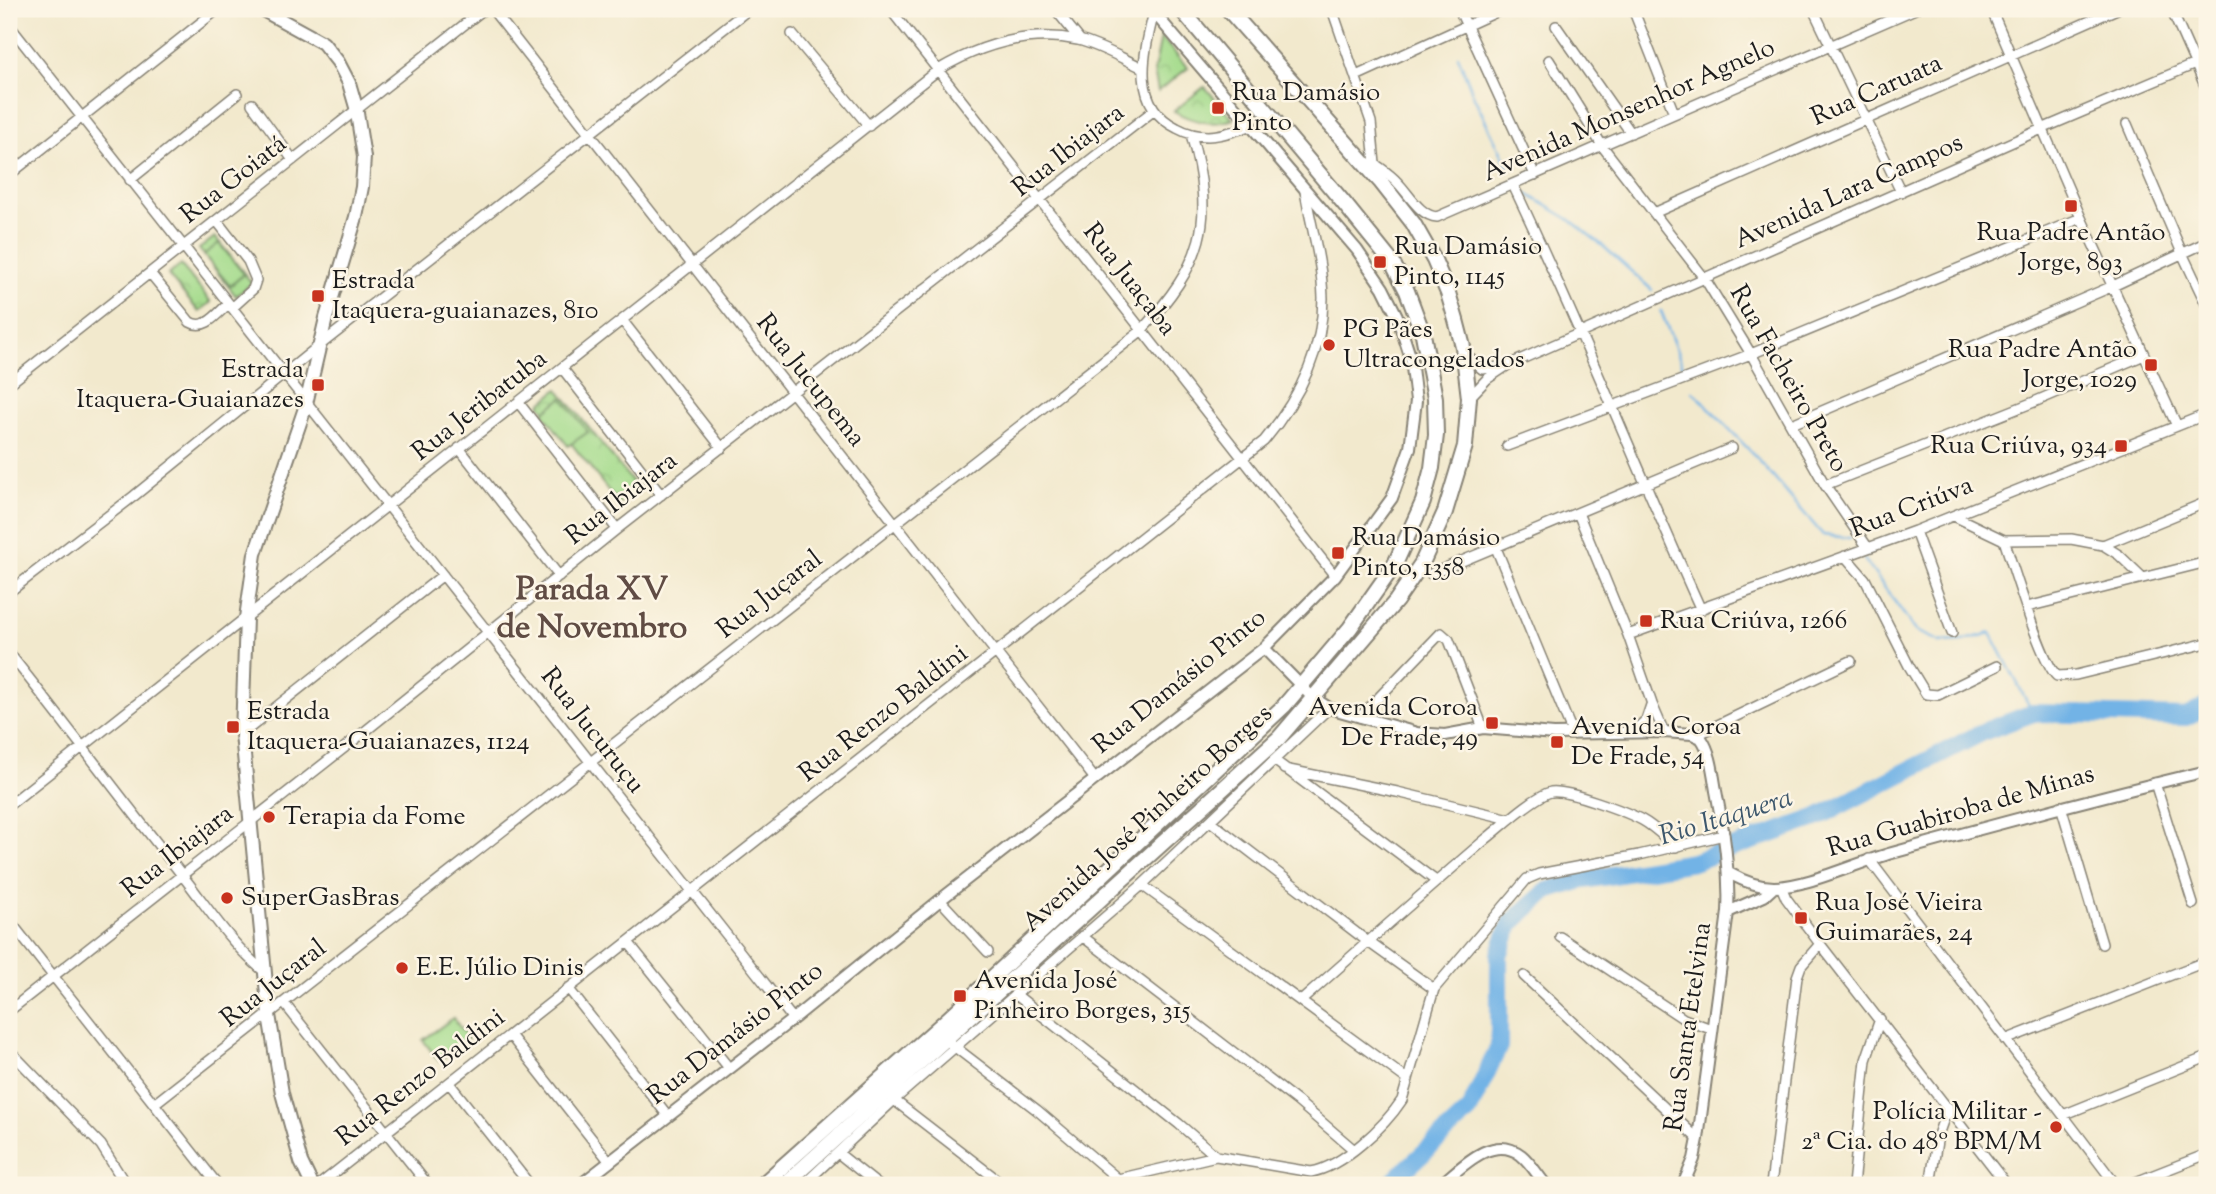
<svg xmlns="http://www.w3.org/2000/svg" width="2216" height="1194" viewBox="0 0 2216 1194" font-family="'Sorts Mill Goudy',serif">
	<defs>
		<pattern id="park-crowns" width="20" height="18" patternUnits="userSpaceOnUse" patternTransform="scale(1.75)"><rect width="20" height="18" fill="#a4db8c"/><path d="M2 6a3 3 0 1 1 6 0M12 15a3 3 0 1 1 6 0" fill="none" stroke="#8dbb78"/></pattern>
	</defs>
	<rect width="100%" height="100%" fill="#fcf5e5"/>
	<filter id="ink" filterUnits="userSpaceOnUse"><feTurbulence type="fractalNoise" baseFrequency=".0143" numOctaves="2"/><feDisplacementMap in="SourceGraphic" scale="14" xChannelSelector="R" yChannelSelector="G"/><feConvolveMatrix kernelMatrix="1 2 1 2 8 2 1 2 1" color-interpolation-filters="sRGB"/></filter>
	<filter id="wash" filterUnits="userSpaceOnUse"><feTurbulence type="fractalNoise" baseFrequency=".00686" numOctaves="4" result="noise"/><feDisplacementMap in="SourceGraphic" scale="28" xChannelSelector="R" yChannelSelector="G"/><feGaussianBlur stdDeviation="1.57" result="paint"/><feColorMatrix in="noise" values="0 0 0 0 0 0 0 0 0 0 0 0 0 0 0 0 0 1.4 0 .05"/><feComposite in="paint" operator="in"/></filter>
	<g filter="url(#wash)">
		<rect width="100%" height="100%" fill="#f2e9cd"/>
		<path fill="url(#park-crowns)" stroke="#607c54" stroke-width="2" d="M 1161,37 L 1188,68 L 1158,91 L 1154,71 Z
			M 1204,87 L 1205,87 L 1233,119 C 1213,127 1191,121 1174,111 Z
			M 215,237 L 252,283 L 236,296 L 199,249 Z
			M 181,265 L 211,302 L 199,312 L 168,275 Z
			M 558,389 L 638,489 L 619,504 L 540,404 Z"/>
		<path fill="#a4db8c" stroke="#607c54" stroke-width="2" d="M 219,243 L 244,274 L 230,286 L 204,255 Z
			M 562,398 L 588,432 L 568,446 L 543,413 Z
			M 453,1018 L 468,1038 L 439,1061 L 423,1040 Z"/>
		<g fill="none" stroke-linecap="round" stroke-linejoin="round">
			<path stroke="#72b3e6" stroke-width="2.5" d="M 1458,56 L 1474,97 L 1508,167
				M 1527,194 L 1569,219 L 1603,246 L 1652,290
				M 1661,311 L 1685,372
				M 1693,391 L 1755,456 L 1823,535 L 1850,538
				M 1864,559 L 1916,631 L 1940,642 L 1962,641 L 1991,633 L 2033,713"/>
			<path stroke="#72b3e6" stroke-width="18" d="M 1389,1185 L 1469,1111 L 1499,1046 L 1499,955 L 1511,923 L 1547,891 L 1583,880 L 1693,862 L 1816,818 L 1985,731 L 2033,713 L 2186,717 L 2207,706"/>
		</g>
	</g>
	<g filter="url(#ink)">
		<g fill="none" stroke-linecap="round" stroke-linejoin="round">
			<defs>
				<path id="minor" d="M 492,9 L 1095,779
					M 890,9 L 1335,576
					M 1055,9 L 1080,40
					M 1332,9 L 1371,122 L 1375,164 L 1372,167
					M 1459,9 L 1535,175
					M 1633,9 L 1674,113
					M 1813,9 L 1901,192
					M 1991,9 L 2081,218 L 2177,426
					M 2171,9 L 2207,90
					M 1154,12 C 1144,53 1130,105 1177,128 C 1186,133 1197,136 1208,136 C 1222,136 1237,130 1250,126
					M 9,25 L 793,1019
					M 1556,26 L 1631,133
					M 792,34 L 869,126
					M 1549,60 L 1603,147 L 1705,279 L 1751,354 L 1825,485 L 1868,548
					M 1356,76 L 1503,9
					M 252,104 L 293,160
					M 2127,124 L 2182,253 L 2207,306
					M 1375,164 C 1383,170 1391,175 1398,183 C 1409,194 1420,216 1437,217 L 1915,9
					M 9,175 L 218,9
					M 130,180 L 237,94
					M 1513,185 C 1580,325 1637,469 1701,610
					M 1654,213 L 2117,9
					M 217,221 L 248,261 L 256,280 L 253,289 L 232,308
					M 150,273 L 190,322 C 205,331 217,314 228,304
					M 622,320 L 722,448
					M 1464,353 L 1482,369 L 1500,367
					M 562,368 L 661,495
					M 9,384 L 484,9
					M 1469,398 L 1487,379 L 1508,365 L 2044,128 L 2207,59
					M 518,402 L 617,529
					M 1792,424 L 2113,286 L 2207,242
					M 1507,446 L 1751,354 L 2081,218
					M 459,448 L 559,576
					M 1825,485 L 2034,402 L 2144,355
					M 1578,513 L 1628,635 L 1652,704 L 1664,732
					M 1954,516 L 2004,540 L 2071,539 L 2103,545 L 2119,555 L 2143,578
					M 1915,531 L 1952,633
					M 2004,540 C 2013,566 2041,662 2057,676 L 2076,675 L 2207,643
					M 2103,545 L 2207,502
					M 1496,548 L 1573,734
					M 1845,556 L 1865,579 L 1909,666 L 1926,694 L 1938,695 L 1997,666
					M 1431,574 L 1732,448
					M 9,592 L 134,496 L 315,349 L 749,9
					M 2027,607 L 2207,562
					M 1628,635 L 1915,531 L 2207,414
					M 9,653 C 69,728 126,805 186,880 C 210,911 234,948 265,972
					M 1360,717 L 1441,633 L 1449,640 L 1483,728
					M 1633,732 L 1646,720 L 1651,705
					M 242,734 L 443,575
					M 1697,735 L 1851,661
					M 1274,760 L 1436,881
					M 1284,769 L 1397,792 L 1510,819
					M 2155,783 L 2193,904
					M 9,805 L 938,70 C 980,45 1029,30 1078,40 C 1100,45 1123,59 1143,68
					M 2061,806 L 2102,944
					M 1210,821 L 1367,941 L 1434,989
					M 1869,859 L 2116,1185
					M 1142,885 L 1408,1080
					M 1781,886 L 1786,898 L 1820,944 L 2007,1185
					M 940,900 L 988,952
					M 9,920 L 218,1185
					M 1082,936 L 1297,1101 L 1353,1149
					M 1560,937 L 1684,1019 L 1711,1029
					M 628,942 L 729,1068
					M 1524,976 L 1698,1139
					M 568,988 L 668,1116
					M 1015,994 L 1179,1124 L 1216,1156
					M 1301,1001 C 1363,946 1424,892 1486,839 C 1500,828 1534,796 1551,792 C 1566,789 1627,812 1642,820 C 1655,827 1665,838 1676,847
					M 284,1003 L 428,1185
					M 9,1011 L 358,737 L 617,529 L 1153,111
					M 510,1035 L 610,1162
					M 2005,1040 L 2207,961
					M 951,1044 L 1037,1110 L 1118,1179
					M 9,1050 L 101,1145 L 126,1185
					M 449,1083 L 530,1185
					M 894,1100 L 1004,1185
					M 154,1104 L 1141,331 C 1203,262 1216,225 1191,134
					M 2063,1115 L 2207,1057
					M 838,1153 L 878,1185
					M 319,1185 L 1264,441 C 1298,400 1323,353 1323,298 C 1322,262 1311,226 1305,191
					M 803,1185 L 894,1100 L 1142,885 L 1329,708
					M 1111,1185 L 1118,1179 L 1216,1156 L 1311,1172 C 1342,1167 1385,1126 1402,1100 L 1434,989 L 1527,879 L 1539,874 L 1639,855 L 1724,835
					M 1771,1185 L 1797,977 L 1801,966 L 1820,944
					M 1853,1185 L 1866,1060 L 1880,1019
					M 1930,1185 L 1938,1135 L 1948,1107
					M 2128,1185 L 2207,1154"/>
				<path id="tertiary" d="M 1264,648 L 1312,697 L 1329,708 L 1417,733 L 1445,735 L 1483,728 L 1554,734 L 1664,732 L 1692,734 L 1701,738 C 1711,752 1713,773 1716,791 C 1724,832 1730,870 1728,912 L 1698,1139 L 1694,1159 L 1683,1185
					M 1729,873 C 1743,881 1757,887 1774,887 C 1806,887 1859,862 1892,853 C 1997,824 2101,796 2207,771
					M 1728,912 L 1764,896 L 1774,887
					M 580,1185 L 793,1019 L 940,900 L 1264,648 L 1335,576 L 1392,498 L 1410,448 L 1416,401 L 1411,359 L 1397,316 L 1383,288 L 1357,250 L 1151,9
					M 1440,1185 C 1461,1168 1492,1133 1521,1155 C 1531,1163 1538,1176 1546,1185"/>
				<path id="secondary" d="M 261,9 L 323,43 L 338,62 L 349,83 L 356,107 L 364,157 L 362,187 L 356,217 L 326,318 L 305,408 L 255,554 L 246,618 L 242,734 L 269,1015 L 282,1093 L 301,1162 L 312,1185"/>
				<path id="primary" d="M 762,1185 L 949,1018 L 1284,706 L 1350,628 L 1395,564 L 1423,502 L 1432,468 L 1436,435 L 1435,398 L 1423,334 L 1407,291 L 1393,264 L 1343,202 L 1181,9
					M 784,1185 L 1279,738 L 1396,601 L 1422,563 L 1445,512 L 1465,446 L 1469,398 L 1463,347 L 1456,320 L 1448,293 L 1434,260 L 1413,223 L 1380,181 L 1228,9"/>
			</defs>
			<use href="#minor" stroke="#878274" stroke-width="12"/>
			<use href="#tertiary" stroke="#878274" stroke-width="14"/>
			<use href="#secondary" stroke="#878274" stroke-width="16"/>
			<use href="#primary" stroke="#878274" stroke-width="18"/>
			<use href="#minor" stroke="#fff" stroke-width="9"/>
			<use href="#tertiary" stroke="#fff" stroke-width="10"/>
			<use href="#secondary" stroke="#fff" stroke-width="12"/>
			<use href="#primary" stroke="#fff" stroke-width="14"/>
		</g>
	</g>
	<g fill="#c8321e" stroke="#fcf5e5" stroke-width="2.5">
		<rect x="1211" y="101" width="14" height="14" rx="3.5"/>
		<rect x="2064" y="199" width="14" height="14" rx="3.5"/>
		<rect x="1373" y="255" width="14" height="14" rx="3.5"/>
		<rect x="311" y="289" width="14" height="14" rx="3.5"/>
		<circle cx="1329" cy="345" r="7"/>
		<rect x="2144" y="358" width="14" height="14" rx="3.5"/>
		<rect x="311" y="378" width="14" height="14" rx="3.5"/>
		<rect x="2114" y="439" width="14" height="14" rx="3.5"/>
		<rect x="1331" y="546" width="14" height="14" rx="3.5"/>
		<rect x="1639" y="614" width="14" height="14" rx="3.5"/>
		<rect x="1485" y="716" width="14" height="14" rx="3.5"/>
		<rect x="226" y="720" width="14" height="14" rx="3.5"/>
		<rect x="1550" y="735" width="14" height="14" rx="3.5"/>
		<circle cx="269" cy="817" r="7"/>
		<circle cx="227" cy="898" r="7"/>
		<rect x="1794" y="911" width="14" height="14" rx="3.5"/>
		<circle cx="402" cy="968" r="7"/>
		<rect x="953" y="989" width="14" height="14" rx="3.5"/>
		<circle cx="2056" cy="1127" r="7"/>
	</g>
	<g text-anchor="middle" dominant-baseline="central" stroke-width="5" stroke-linejoin="round" paint-order="stroke">
		<g font-size="26" fill="#1c1c1c" stroke="#fcf5e5">
			<text transform="translate(1877 91) rotate(-24)">Rua Caruata</text>
			<text transform="translate(1629 111) rotate(-24)">Avenida Monsenhor Agnelo</text>
			<text transform="translate(1069 151) rotate(-38)">Rua Ibiajara</text>
			<text transform="translate(234 180) rotate(-38)">Rua Goiatá</text>
			<text transform="translate(1849 192) rotate(-24)">Avenida Lara Campos</text>
			<text transform="translate(1129 280) rotate(52)">Rua Juaçaba</text>
			<text transform="translate(1788 379) rotate(60)">Rua Facheiro Preto</text>
			<text transform="translate(810 381) rotate(52)">Rua Jucupema</text>
			<text transform="translate(480 406) rotate(-38)">Rua Jeribatuba</text>
			<text transform="translate(622 499) rotate(-38)">Rua Ibiajara</text>
			<text transform="translate(1912 508) rotate(-21)">Rua Criúva</text>
			<text transform="translate(770 595) rotate(-38)">Rua Juçaral</text>
			<text transform="translate(1180 682) rotate(-39)">Rua Damásio Pinto</text>
			<text transform="translate(884 714) rotate(-38)">Rua Renzo Baldini</text>
			<text transform="translate(592 731) rotate(52)">Rua Jucuruçu</text>
			<text transform="translate(1961 812) rotate(-16)">Rua Guabiroba de Minas</text>
			<text transform="translate(1148 819) rotate(-42)">Avenida José Pinheiro Borges</text>
			<text transform="translate(178 852) rotate(-38)">Rua Ibiajara</text>
			<text transform="translate(274 984) rotate(-38)">Rua Juçaral</text>
			<text transform="translate(1689 1027) rotate(-82)">Rua Santa Etelvina</text>
			<text transform="translate(736 1034) rotate(-38)">Rua Damásio Pinto</text>
			<text transform="translate(421 1078) rotate(-38)">Rua Renzo Baldini</text>
		</g>
		<g font-size="26" fill="#1c1c1c" stroke="#fcf5e5" text-anchor="start">
			<text x="1232" y="93">Rua Damásio<tspan x="1232" dy="30">Pinto</tspan></text>
			<text x="2071" y="233" text-anchor="middle">Rua Padre Antão<tspan x="2071" dy="30">Jorge, 893</tspan></text>
			<text x="1394" y="247">Rua Damásio<tspan x="1394" dy="30">Pinto, 1145</tspan></text>
			<text x="332" y="281">Estrada<tspan x="332" dy="30">Itaquera-guaianazes, 810</tspan></text>
			<text x="1343" y="330">PG Pães<tspan x="1343" dy="30">Ultracongelados</tspan></text>
			<text x="2137" y="350" text-anchor="end">Rua Padre Antão<tspan x="2137" dy="30">Jorge, 1029</tspan></text>
			<text x="304" y="370" text-anchor="end">Estrada<tspan x="304" dy="30">Itaquera-Guaianazes</tspan></text>
			<text x="2107" y="446" text-anchor="end">Rua Criúva, 934</text>
			<text x="1352" y="538">Rua Damásio<tspan x="1352" dy="30">Pinto, 1358</tspan></text>
			<text x="1660" y="621">Rua Criúva, 1266</text>
			<text x="1478" y="708" text-anchor="end">Avenida Coroa<tspan x="1478" dy="30">De Frade, 49</tspan></text>
			<text x="247" y="712">Estrada<tspan x="247" dy="30">Itaquera-Guaianazes, 1124</tspan></text>
			<text x="1571" y="727">Avenida Coroa<tspan x="1571" dy="30">De Frade, 54</tspan></text>
			<text x="283" y="817">Terapia da Fome</text>
			<text x="241" y="898">SuperGasBras</text>
			<text x="1815" y="903">Rua José Vieira<tspan x="1815" dy="30">Guimarães, 24</tspan></text>
			<text x="416" y="968">E.E. Júlio Dinis</text>
			<text x="974" y="981">Avenida José<tspan x="974" dy="30">Pinheiro Borges, 315</tspan></text>
			<text x="2042" y="1112" text-anchor="end">Polícia Militar -<tspan x="2042" dy="30">2ª Cia. do 48º BPM/M</tspan></text>
		</g>
		<g font-size="28" font-style="italic" fill="#3e586d" stroke="#fcf5e5">
			<text transform="translate(1726 818) rotate(-17)">Rio Itaquera</text>
		</g>
		<g font-size="33" font-weight="bold" fill="#604c44" stroke="#fcf5e5">
			<text x="592" y="591">Parada XV<tspan x="592" dy="38">de Novembro</tspan></text>
		</g>
	</g>
	<rect width="2216" height="1194" fill="none" stroke="#fcf5e5" stroke-width="35"/>
</svg>
